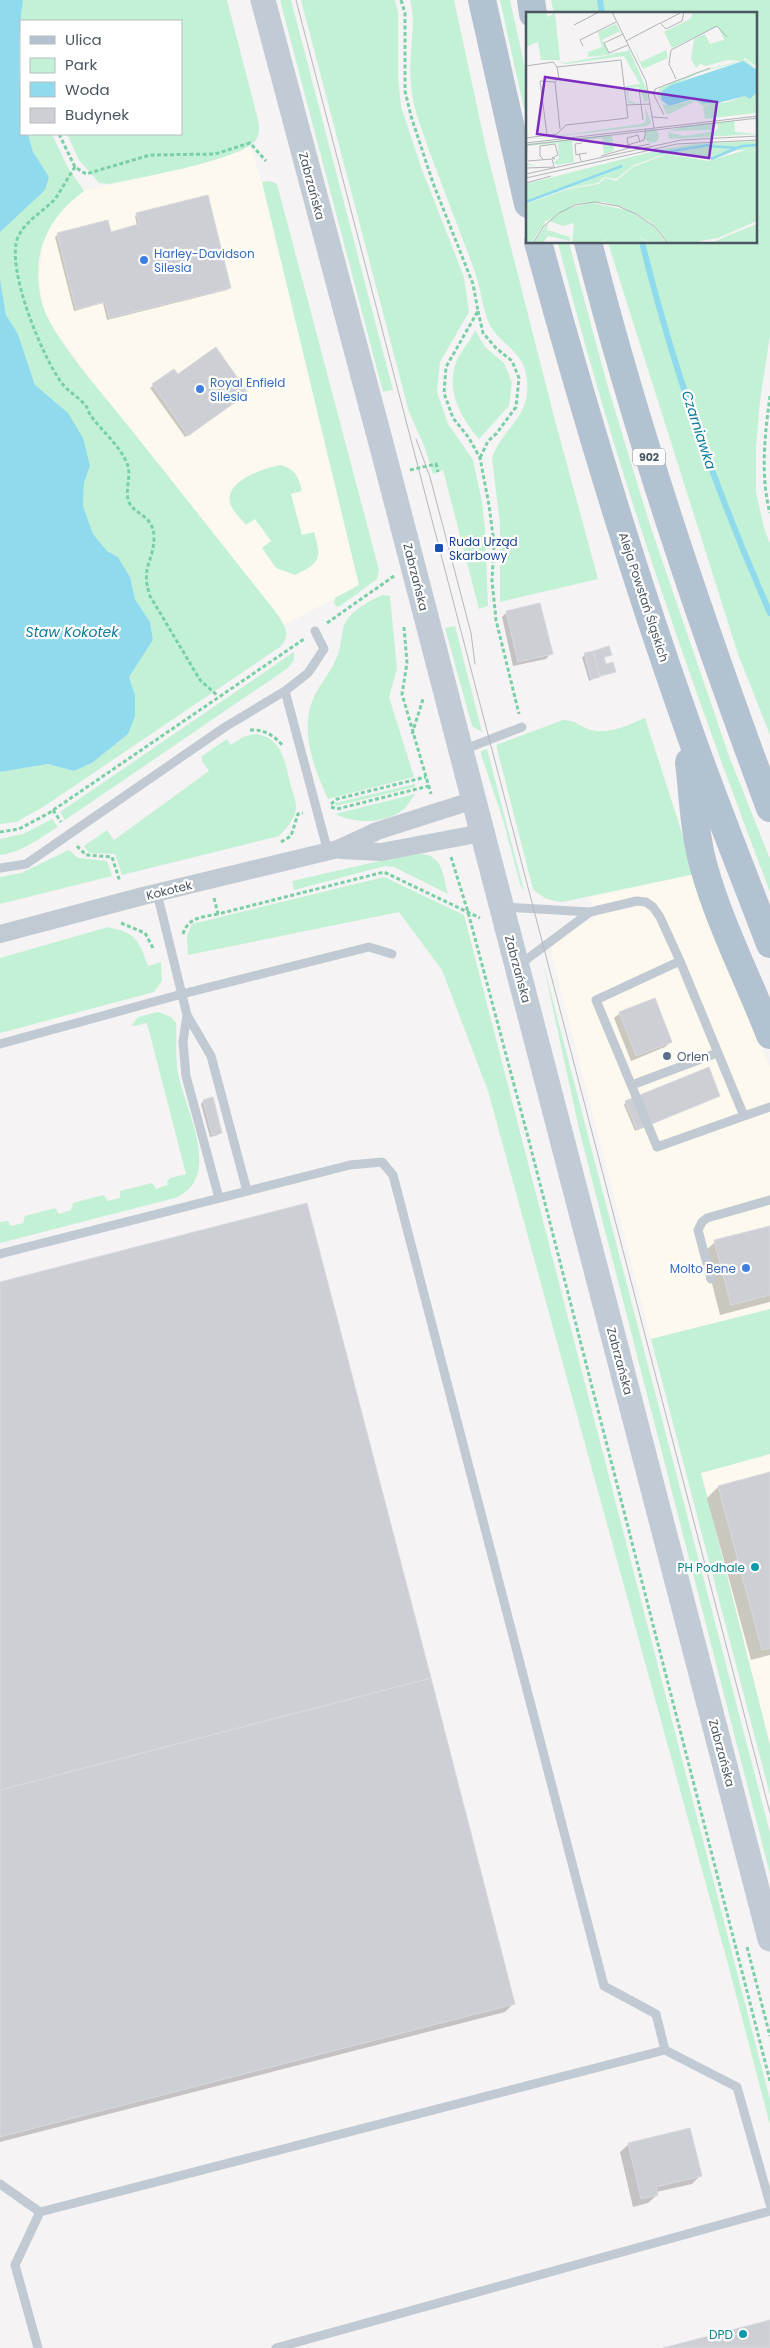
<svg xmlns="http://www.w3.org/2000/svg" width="770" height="2348" viewBox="0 0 770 2348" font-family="Poppins,sans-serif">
	<rect width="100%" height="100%" fill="#f5f3f3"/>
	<path fill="#fdf9ef" d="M 250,146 L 262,182 L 359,585 L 284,625 L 87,374 L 48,320 L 42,304 L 39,276 L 43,245 L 53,219 L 63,207 L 84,191 L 166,172 L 239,152 Z
		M 695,874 L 770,1067 L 770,1309 L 651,1339 L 551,952 L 553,945 L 586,922 L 595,918 L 591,897 Z
		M 770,1454 L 770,1745 L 701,1472 Z"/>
	<path fill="#c3f1d5" d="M 23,0 L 227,0 L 258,120 C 259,126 260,132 257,138 C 246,160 135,178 108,184 L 99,183 L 79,160 L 67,134 L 181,134 L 181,21 L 21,21 L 21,55 L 19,56 L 21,63 L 21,90 C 19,59 18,30 23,0 Z
		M 280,0 L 291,0 L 393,390 L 383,392 Z
		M 301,0 L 395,0 L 398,12 L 398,76 L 401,106 L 421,167 L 464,277 L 469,312 L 440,362 L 437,392 L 448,424 L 473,460 L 482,502 L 485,528 L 488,606 L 479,609 L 443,470 L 433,474 L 425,448 L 409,412 Z
		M 410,0 L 454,0 L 487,153 L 553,413 L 598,579 L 500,602 L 500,524 L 492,458 C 503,426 534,417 526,374 C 522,350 498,343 489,323 C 482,307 481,289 475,272 C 456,220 435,169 417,116 C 411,96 409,73 411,52 C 412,34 415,18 410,0 Z
		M 500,0 L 510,0 L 527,77 L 527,122 Z
		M 551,0 L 770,0 L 770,335 L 760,401 L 756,447 L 756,493 L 765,531 L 770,544 L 770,735 L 738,654 L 608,243 L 756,242 L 756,14 L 554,14 Z
		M 28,134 L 52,134 L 67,166 L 84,191 C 46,219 30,256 42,303 C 50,334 96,386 117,412 C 170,478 222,544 275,611 C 283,623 293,634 280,647 L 43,807 L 16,822 L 0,824 L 0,772 L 48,764 L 74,771 L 92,763 L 128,734 L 135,695 L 129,677 L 153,640 L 150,622 L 135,599 L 130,577 L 118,557 L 107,551 L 93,534 L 83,506 L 84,483 L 90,466 L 50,400 L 35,385 L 18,334 L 6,315 L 0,279 L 0,232 L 49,178 L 33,152 Z
		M 270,181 L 277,184 L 379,570 L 377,579 L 340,606 L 337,607 L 334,603 L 335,598 L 359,585 L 262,182 Z
		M 558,243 L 569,243 L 607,384 L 649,522 L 729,756 L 770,859 L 770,892 C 689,679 614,464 558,243 Z
		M 475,330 L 485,347 L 504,363 L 512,382 L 509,406 L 479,439 C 460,416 445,390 457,360 C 462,349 471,341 475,330 Z
		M 281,465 C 296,470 298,476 302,491 L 291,494 L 302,535 L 314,532 C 322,559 320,563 295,575 L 276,568 L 262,548 L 271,541 L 255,519 L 246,525 C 241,519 234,512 231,506 C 221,481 265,468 281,465 Z
		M 383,595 L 390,596 L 397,669 L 389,697 L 414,777 L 328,799 C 314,768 298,729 315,695 C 321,683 331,671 336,659 C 341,649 341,639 343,629 C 346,613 370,600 383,595 Z
		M 455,626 L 482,732 L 472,726 L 445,628 Z
		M 294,652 L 294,660 L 288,668 L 65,820 L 60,812 Z
		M 645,718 L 695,874 L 562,902 C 549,900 542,898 533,889 L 496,745 L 563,720 C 574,720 579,725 588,729 C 606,736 629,725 645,718 Z
		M 254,734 C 283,736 285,763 291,787 C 293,794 297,803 296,810 C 294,820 286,829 279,836 L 122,875 L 115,854 L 89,853 L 84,846 L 107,830 L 114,840 L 209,771 L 202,761 L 202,756 L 227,739 L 231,745 L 243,737 Z
		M 487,749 L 524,891 L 525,893 L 520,884 L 504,823 L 481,754 L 481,751 Z
		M 415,784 L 415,787 L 336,806 L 335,803 Z
		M 415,794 C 411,799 408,806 403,810 C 383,824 356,824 335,814 Z
		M 52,819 L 58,827 C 39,838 23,852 0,855 L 0,839 L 23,834 Z
		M 69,850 L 78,858 L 107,861 L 112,876 L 0,904 L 0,877 L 21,873 Z
		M 421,854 C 443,855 443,876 448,894 L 394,867 L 385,866 L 294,890 L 292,881 L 406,855 Z
		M 384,877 L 464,915 L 770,2100 L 770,2125 L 729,1968 L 488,1091 L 442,970 L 399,912 L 188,955 L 187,936 L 192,924 Z
		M 108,927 C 136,933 139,940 148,966 L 161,962 L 162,981 L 154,992 L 0,1033 L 0,958 Z
		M 543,963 L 770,1833 L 770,1874 L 579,1129 Z
		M 158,1012 L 171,1017 L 176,1023 C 177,1040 175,1057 178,1073 C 185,1110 224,1178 175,1198 L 0,1243 L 0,1222 L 8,1221 L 11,1226 L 23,1223 L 25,1216 L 55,1208 L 59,1214 L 71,1210 L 73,1203 L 103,1195 L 108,1201 L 120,1198 L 120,1191 L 152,1183 L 156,1189 L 168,1185 L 167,1182 L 170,1178 L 186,1174 L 147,1023 L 134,1026 L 132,1025 L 138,1017 Z
		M 770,1309 L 770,1454 L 701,1473 L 770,1745 L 770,1795 L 651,1339 Z"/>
	<path fill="#90daee" d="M 0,0 L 23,0 C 16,44 21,89 21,134 L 28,134 L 33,152 L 49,177 L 45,190 L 0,232 Z
		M 0,279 L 6,315 L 18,334 L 35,385 L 68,413 L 83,438 L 90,466 L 84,483 L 83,506 L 93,534 L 107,551 L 118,557 L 130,577 L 135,599 L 150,622 L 153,640 L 129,677 L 135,695 L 135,716 L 128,734 L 92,763 L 74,771 L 48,764 L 0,772 Z"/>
	<path fill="#0003" d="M 137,214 L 230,287 L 227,290 L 107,320 L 103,303 L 74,311 L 55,237 L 58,234 L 110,233 L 137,226 L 135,216 Z
		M 173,371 L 177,376 L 244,395 L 185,437 L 150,388 Z
		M 507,612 L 551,653 L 546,659 L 513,666 L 502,617 Z
		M 609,648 L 610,655 L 603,658 L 605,666 L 614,671 L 589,681 L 582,657 Z
		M 620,1013 L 671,1042 L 665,1047 L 631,1061 L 614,1018 Z
		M 718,1095 L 635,1131 L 624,1105 L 626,1102 Z
		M 203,1101 L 220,1132 L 218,1135 L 210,1137 L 201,1104 Z
		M 770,1227 L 770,1302 L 720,1315 L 704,1252 L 715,1242 Z
		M 0,1283 L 513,2004 L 505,2012 L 0,2142 Z
		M 770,1473 L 770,1655 L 751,1660 L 707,1498 L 718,1487 Z
		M 629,2144 L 700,2176 L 692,2184 L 656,2192 L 657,2195 L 648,2203 L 633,2207 L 620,2152 Z"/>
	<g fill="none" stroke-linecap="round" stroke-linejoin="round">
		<path stroke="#90daee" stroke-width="6" d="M 600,0 L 602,14
			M 642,242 C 673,369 717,493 770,613"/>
	</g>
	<path fill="#cdcfd5" stroke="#d7d9de" d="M 208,195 L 231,288 L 109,318 L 105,302 L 76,309 L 57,233 L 108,220 L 111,232 L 139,224 L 136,213 Z
		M 216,347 L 248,393 L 188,436 L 152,384 L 174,369 L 178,374 Z
		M 540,603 L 553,654 L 518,662 L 506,611 Z
		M 609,646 L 612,655 L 604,657 L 606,664 L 613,662 L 616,672 L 600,676 L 593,651 Z
		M 593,651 L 600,677 L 591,679 L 584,653 Z
		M 655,998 L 672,1042 L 636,1056 L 619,1012 Z
		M 709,1067 L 720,1096 L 637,1130 L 625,1101 Z
		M 213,1097 L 222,1133 L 212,1135 L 203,1100 Z
		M 307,1203 L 431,1678 L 0,1790 L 0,1282 Z
		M 770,1226 L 770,1295 L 731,1305 L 714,1240 Z
		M 770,1472 L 770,1648 L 762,1650 L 718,1486 Z
		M 431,1678 L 515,2004 L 0,2137 L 0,1790 Z
		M 690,2128 L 702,2176 L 656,2187 L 658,2195 L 641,2199 L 628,2143 Z
		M 770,2320 L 770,2348 L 663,2348 Z"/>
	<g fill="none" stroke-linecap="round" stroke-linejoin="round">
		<path stroke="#7ad0a6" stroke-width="3" stroke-dasharray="4 2.5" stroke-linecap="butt" d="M 401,0 L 405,13 L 405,91 L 411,116 L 433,183 L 473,284 L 478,311 L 446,367 L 444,393 L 453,418 L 469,438 L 480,458 L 489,505 L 494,544 L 492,581 L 496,620 L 519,714
			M 59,134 L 75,167 L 86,174 L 150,155 L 215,154 L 250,143 L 266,161
			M 75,167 C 68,177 62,189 55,199 C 43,212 26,220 18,237 C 5,267 42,356 61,382 C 67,391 79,397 86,406 C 88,409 89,413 91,416 C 102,431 118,444 126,461 C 133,474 124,489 129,502 C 133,514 154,515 154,537 C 154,562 140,566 150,596 L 200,680 L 218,696
			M 478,311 L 483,333 L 496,348 L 512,361 L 519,378 L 516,407 L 496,434 L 488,441 L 480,458
			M 770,396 C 765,433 760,476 770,513
			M 410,470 L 436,464 L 438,472
			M 327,623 L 394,576
			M 404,627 L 407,663 L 402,694 L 431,794
			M 250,730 C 264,729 275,736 283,746
			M 412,734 L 423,699
			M 331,804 L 337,799 L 426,777
			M 331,807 L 337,809 L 429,786
			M 53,810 L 61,822
			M 0,832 L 19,829 L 49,813 L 304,639
			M 281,842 L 291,836 L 298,814 L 303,813
			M 77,846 L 86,855 L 112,857 L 120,882
			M 451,857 L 468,912 L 529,1141 L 770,2081
			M 214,898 L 218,914 L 384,872 L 480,918
			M 121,923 L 145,933 L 153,948
			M 183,934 C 188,917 203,917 218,914
			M 747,1947 L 770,2036"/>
		<path stroke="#c1cad2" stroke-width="9" d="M 315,631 L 324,649 L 308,673 L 285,691 L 328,852
			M 463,750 L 522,727
			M 0,868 L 26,864 L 225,727 L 285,691
			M 157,893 L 187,1015 L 183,1042 L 186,1076 L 219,1198
			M 503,907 L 590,912 L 637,901 L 646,902 L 653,907 L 660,917 L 680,961 L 744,1116 L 770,1107
			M 680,961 L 596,1000 L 657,1147 L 744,1116
			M 519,965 L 590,912
			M 187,1015 L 211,1056 L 247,1191
			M 0,1044 L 182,994 L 369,947 L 392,954
			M 632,1085 L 717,1053
			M 0,1254 L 350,1165 L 382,1162 L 393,1175 L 604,1986 L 656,2014 L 665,2050
			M 711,1279 L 698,1230 L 702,1222 L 707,1218 L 770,1200
			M 0,2184 L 40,2212 L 665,2050 L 737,2087 L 770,2204
			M 38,2348 L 15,2265 L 40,2212
			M 276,2348 L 770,2211"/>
		<path stroke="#c1cad2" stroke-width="18" d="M 341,850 L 381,852 L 482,833
			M 0,934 L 143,896 L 338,849 L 377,831 L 474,800"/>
		<path stroke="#c1cbd6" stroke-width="25" d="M 263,0 L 382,447 L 770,1939"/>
		<path stroke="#b3c2d1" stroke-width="28" d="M 482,0 L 528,204
			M 531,0 L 533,14
			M 538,242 C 582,404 630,564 686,722 C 712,797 742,870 770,944
			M 588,242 C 637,435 701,622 770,808
			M 689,762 C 693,796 694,831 703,864 C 719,923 748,978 770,1035"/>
		<path stroke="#b5b8bd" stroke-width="1" d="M 296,0 L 770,1813
			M 416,439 L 430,477 L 471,633 L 475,664"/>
	</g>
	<g fill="#3f7fe0" stroke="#fff" stroke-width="2">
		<circle cx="144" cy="260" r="5"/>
		<circle cx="200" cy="389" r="5"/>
		<circle cx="746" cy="1268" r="5"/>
	</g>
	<rect fill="#1a4fb4" stroke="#fff" stroke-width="2" x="434" y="543" width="10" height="10" rx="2.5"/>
	<circle fill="#5c6f8a" stroke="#fff" stroke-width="2" cx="667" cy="1056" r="5"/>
	<g fill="#0f9aa8" stroke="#fff" stroke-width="2">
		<circle cx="755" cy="1567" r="5"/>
		<circle cx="743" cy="2334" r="5"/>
	</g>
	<g text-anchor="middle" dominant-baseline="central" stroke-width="4.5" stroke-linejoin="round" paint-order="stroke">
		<rect fill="#fff" stroke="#808990" stroke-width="1" x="633" y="448.5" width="32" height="17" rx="4"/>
		<g font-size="11" font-weight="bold" fill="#4a5661">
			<text x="649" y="457">902</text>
		</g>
		<g font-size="12" fill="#4a5661" stroke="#fff">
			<text transform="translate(312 186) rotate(75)">Zabrzańska</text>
			<text transform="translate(416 577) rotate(76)">Zabrzańska</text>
			<text transform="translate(644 597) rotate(72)">Aleja Powstań Śląskich</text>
			<text transform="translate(169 890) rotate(-14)">Kokotek</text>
			<text transform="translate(518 969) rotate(75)">Zabrzańska</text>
			<text transform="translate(620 1361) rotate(75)">Zabrzańska</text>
			<text transform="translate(722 1753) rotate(75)">Zabrzańska</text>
		</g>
		<g font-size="12" fill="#366cbe" stroke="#fff" text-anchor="start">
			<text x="154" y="253">Harley-Davidson<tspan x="154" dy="14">Silesia</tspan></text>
			<text x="210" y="382">Royal Enfield<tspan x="210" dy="14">Silesia</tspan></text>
			<text x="736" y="1268" text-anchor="end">Molto Bene</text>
		</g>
		<g font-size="12" fill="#164399" stroke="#fff" text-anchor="start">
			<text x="449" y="541">Ruda Urząd<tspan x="449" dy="14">Skarbowy</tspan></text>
		</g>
		<g font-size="12" fill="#4e5e75" stroke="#fff" text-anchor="start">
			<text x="677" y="1056">Orlen</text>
		</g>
		<g font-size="12" fill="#0d838f" stroke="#fff" text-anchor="end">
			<text x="745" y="1567">PH Podhale</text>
			<text x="733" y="2334">DPD</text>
		</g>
		<g font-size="14" font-style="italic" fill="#0c7c9b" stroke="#fff">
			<text transform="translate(699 430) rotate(72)">Czarniawka</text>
			<text x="72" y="632">Staw Kokotek</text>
		</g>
	</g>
	<g transform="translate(526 12)">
		<rect width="231" height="231" fill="#f5f3f3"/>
		<path d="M 0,0 L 19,0 L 22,5 L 29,1 L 34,48 L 15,48 L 12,30 L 0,35 ZM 167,0 L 231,0 L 231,55 L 219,46 L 216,48 L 220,48 L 231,58 L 217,49 L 172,61 L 138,78 L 134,87 L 136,91 L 143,94 L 173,87 L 177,91 L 182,90 L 199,91 L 219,84 L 225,86 L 231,80 L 229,101 L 179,107 L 177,95 L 187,91 L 177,94 L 170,89 L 141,103 L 131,81 L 134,76 L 171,60 L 215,49 L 201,48 L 180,54 L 174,52 L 170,56 L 165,47 L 168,27 L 179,22 L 184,32 L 198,28 L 192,14 L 146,36 L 138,20 L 164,7 ZM 90,12 L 95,22 L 92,20 L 76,28 L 84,42 L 102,39 L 102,35 L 120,76 L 122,88 L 119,91 L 113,75 L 102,76 L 103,89 L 115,92 L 102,91 L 100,74 L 114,72 L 98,44 L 40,52 L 28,48 L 39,51 L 90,42 L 62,45 L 62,40 L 76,35 L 72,20 ZM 105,31 L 115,50 L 140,38 L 142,46 L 117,57 ZM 119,94 L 125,111 L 120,114 L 0,128 L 116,112 L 120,109 ZM 225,107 L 208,109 L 209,120 L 232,122 L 143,127 L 142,120 L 158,124 L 189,119 L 192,116 L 191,111 L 187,118 L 142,119 L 159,114 ZM119 124a7 7 0 1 1 14 0a7 7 0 1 1-14 0ZM 86,123 L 88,139 L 78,142 L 76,126 L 46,129 L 48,150 L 31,153 L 28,150 L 33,146 L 32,131 L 2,134 L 1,151 L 9,154 L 0,153 L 0,132 ZM 231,129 L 231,138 L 208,138 L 187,147 L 145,140 L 108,153 L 90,167 L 78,165 L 72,171 L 42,176 L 0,191 L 0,172 L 136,137 L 167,132 ZM 224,137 L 231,140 L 231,209 L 192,226 L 173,229 L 178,231 L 143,231 L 125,210 L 99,196 L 78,190 L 49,192 L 21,209 L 0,207 L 0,192 L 42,177 L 73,172 L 79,166 L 90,169 L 107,155 L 141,142 L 182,149 ZM 65,191 L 102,198 L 126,213 L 141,231 L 126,231 L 107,222 L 124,231 L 74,231 L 86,225 L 72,231 L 46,231 L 48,211 L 37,214 L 23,209 L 42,196 ZM 10,207 L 20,210 L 5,231 L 0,231 L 0,208 ZM 22,211 L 21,218 L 44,225 L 44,229 L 22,224 L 17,231 L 7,231 ZM 231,212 L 231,231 L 187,231 L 196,226 Z" fill="#c3f1d5"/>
		<path d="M 217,49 L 231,58 L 231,80 L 224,87 L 219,84 L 192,91 L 178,91 L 168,87 L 143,94 L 135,88 L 136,79 L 145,73 Z" fill="#90daee"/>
		<path fill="none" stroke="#90daee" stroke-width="2.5" d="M 182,134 L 211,136M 134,141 L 183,133M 185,147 L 216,134 L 232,133M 0,190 L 96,154"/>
		<path fill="none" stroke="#b1b4b9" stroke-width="1" d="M 86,0 L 120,69 L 128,116M 135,11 L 156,0M 48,13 L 73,0M 97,22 L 78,31 L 83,41 L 102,33M 100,29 L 134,11 L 140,17 L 156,9 L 158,0M 57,34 L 54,28 L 90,10M 0,54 L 27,50 L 31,55M 150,67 L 143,52 L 145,38 L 191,14 L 201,25M 113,77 L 117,108M 101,93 L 124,92M 138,103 L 128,83 L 129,77 L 184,56M 126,105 L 142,106M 21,123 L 14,69 L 29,70M 0,126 L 31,122 L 40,113 L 102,106 L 95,48 L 31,55 L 33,66 L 29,70 L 34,117M 0,131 L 232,104M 0,133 L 232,106M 102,133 L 101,126 L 112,123 L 114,130M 103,136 L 124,132M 53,142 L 50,143 L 49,132 L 56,131M 75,144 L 103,136 L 102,133 L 118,128 L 120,117M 17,147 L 14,144 L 14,134 L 29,132 L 32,143 L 26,146 L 29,147M 2,149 L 26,147 L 28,154M 55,149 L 53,142 L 61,141M 0,156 L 29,155M 0,162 L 155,128 L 232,124M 0,166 L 151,132 L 232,128M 0,171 L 25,164M 7,231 L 18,214 L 33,201 L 49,193 L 68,190 L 92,194 L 110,202 L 128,214 L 142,231"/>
		<path fill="#7b2cbf" fill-opacity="0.15" stroke="#7b2cbf" stroke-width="2.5" d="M 19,65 L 191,90 L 183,146 L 11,122 Z"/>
		<rect width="231" height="231" fill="none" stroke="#4a5661" stroke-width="2.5"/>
	</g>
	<rect x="20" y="20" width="162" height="115" fill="#ffffff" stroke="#b7bbc0"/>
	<rect x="30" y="36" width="25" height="8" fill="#b3c2d1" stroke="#b7bbc0"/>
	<text x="65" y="45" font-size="15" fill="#4a5661">Ulica</text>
	<rect x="30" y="58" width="25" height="15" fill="#c3f1d5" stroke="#b7bbc0"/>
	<text x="65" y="70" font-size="15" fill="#4a5661">Park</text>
	<rect x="30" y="82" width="25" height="15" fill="#90daee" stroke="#b7bbc0"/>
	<text x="65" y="95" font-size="15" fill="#4a5661">Woda</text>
	<rect x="30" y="108" width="25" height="15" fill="#cdcfd5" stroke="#b7bbc0"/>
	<text x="65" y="120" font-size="15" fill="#4a5661">Budynek</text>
</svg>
